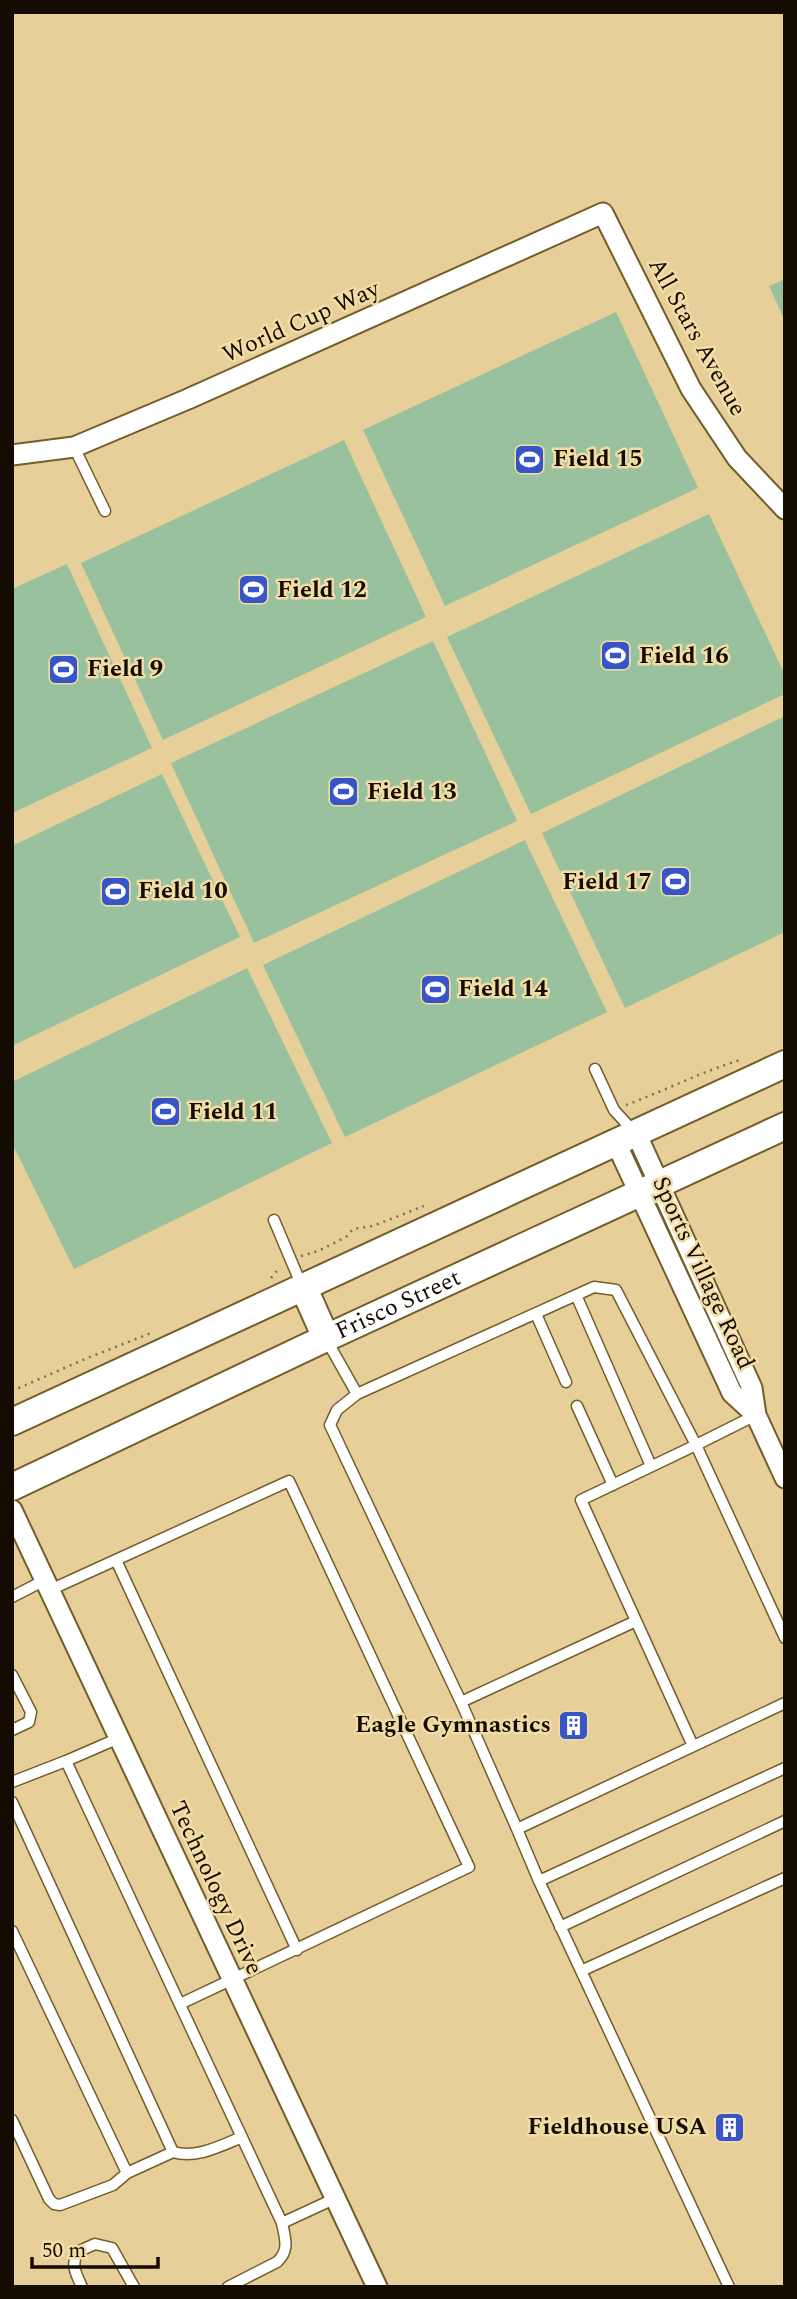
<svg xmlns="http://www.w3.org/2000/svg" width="797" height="2299" viewBox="0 0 797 2299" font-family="Spectral,serif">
	<rect width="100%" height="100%" fill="#e6cf99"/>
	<path fill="#99c19e" d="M 785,279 L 785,321 L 769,286 Z
		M 616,312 L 698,488 L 445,606 L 363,430 Z
		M 344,440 L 426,617 L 163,740 L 81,563 Z
		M 709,514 L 785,675 L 785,694 L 531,814 L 447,637 Z
		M 67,564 L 152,748 L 12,813 L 12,589 Z
		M 433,641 L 517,821 L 254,943 L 171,763 Z
		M 785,716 L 785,932 L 625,1008 L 542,833 Z
		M 162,774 L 240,937 L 12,1046 L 12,846 Z
		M 525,840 L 607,1012 L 345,1137 L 263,965 Z
		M 247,968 L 332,1143 L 74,1269 L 12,1143 L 12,1082 Z"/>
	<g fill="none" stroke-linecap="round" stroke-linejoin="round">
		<defs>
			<path id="lane" d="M 74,447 L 105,511
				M 595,1069 L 614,1110 L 635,1133
				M 274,1220 L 301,1284
				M 576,1295 L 651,1466
				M 536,1314 L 566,1382
				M 326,1339 L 357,1394 L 337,1410 L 330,1425 L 461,1702
				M 357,1394 L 594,1287 L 616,1290 L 696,1445 L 581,1500 L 693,1746
				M 577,1406 L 613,1485
				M 756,1415 L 696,1445 L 785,1638
				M 116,1560 L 297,1950
				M 50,1590 L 289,1481 L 469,1867 L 180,2004
				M 12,1597 L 45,1580
				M 12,1675 L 31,1712 L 29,1722 L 12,1730
				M 119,1738 L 66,1761 L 282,2223 L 336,2198
				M 12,1782 L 66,1761
				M 12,1802 L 173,2152 C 196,2159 220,2146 242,2137
				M 517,1829 L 461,1702 L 636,1621
				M 539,1881 L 517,1829 L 785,1703
				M 560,1927 L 785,1821
				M 12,1931 L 127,2173 L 113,2185 L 60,2205 L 54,2204 L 49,2199 L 12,2120
				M 581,1971 L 785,1878
				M 127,2173 L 173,2152
				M 82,2287 C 76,2274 71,2266 77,2252 L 95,2244 L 112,2248 L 134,2287
				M 228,2287 L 277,2262 C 290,2250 285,2238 282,2223
				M 729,2287 L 539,1881 L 785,1768"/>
			<path id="street" d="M 12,455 L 74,447 L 188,399 L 603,213 L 691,389 L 737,458 L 785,509
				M 636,1133 L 752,1388 L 756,1415 L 785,1478
				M 616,1143 L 732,1393 L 756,1415
				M 12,1510 L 377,2287"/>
			<g id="secondary">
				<path d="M 303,1286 L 326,1338"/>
				<path d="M 12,1422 L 785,1064"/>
				<path id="s1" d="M 12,1487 L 326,1338 L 785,1126"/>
			</g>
		</defs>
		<use href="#lane" stroke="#735e2a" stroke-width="13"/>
		<use href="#street" stroke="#735e2a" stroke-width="23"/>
		<use href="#secondary" stroke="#735e2a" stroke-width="30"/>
		<path stroke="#7f704e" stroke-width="2.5" stroke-dasharray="2 5" stroke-linecap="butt" d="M 626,1105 C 664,1091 701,1072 740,1060
			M 301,1256 L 318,1251 L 346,1237 L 353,1229 L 373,1226 L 424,1206
			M 271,1278 L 280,1267
			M 12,1391 L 85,1359 L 151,1333"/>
		<use href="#lane" stroke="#fff" stroke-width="10"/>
		<use href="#street" stroke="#fff" stroke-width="19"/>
		<use href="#secondary" stroke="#fff" stroke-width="26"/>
	</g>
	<defs>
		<symbol id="stadium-square" viewBox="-11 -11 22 22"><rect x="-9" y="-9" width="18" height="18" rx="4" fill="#3755c6" stroke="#f3dda6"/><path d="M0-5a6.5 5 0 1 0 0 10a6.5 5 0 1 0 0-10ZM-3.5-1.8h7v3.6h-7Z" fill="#fff"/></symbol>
		<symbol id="building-square" viewBox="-11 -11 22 22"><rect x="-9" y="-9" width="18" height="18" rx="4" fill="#3755c6" stroke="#f3dda6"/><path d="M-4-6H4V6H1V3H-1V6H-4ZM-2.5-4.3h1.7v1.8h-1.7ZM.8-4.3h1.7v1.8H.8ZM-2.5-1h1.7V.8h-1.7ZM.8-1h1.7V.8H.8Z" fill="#fff"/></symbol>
	</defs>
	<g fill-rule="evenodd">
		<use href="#stadium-square" x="512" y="442" width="35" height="35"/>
		<use href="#stadium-square" x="236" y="572" width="35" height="35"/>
		<use href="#stadium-square" x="598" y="638" width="35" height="35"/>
		<use href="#stadium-square" x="46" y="652" width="35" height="35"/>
		<use href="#stadium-square" x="326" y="774" width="35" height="35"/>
		<use href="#stadium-square" x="658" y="864" width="35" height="35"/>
		<use href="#stadium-square" x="98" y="874" width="35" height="35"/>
		<use href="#stadium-square" x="418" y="972" width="35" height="35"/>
		<use href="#stadium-square" x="148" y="1094" width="35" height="35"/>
		<use href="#building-square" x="556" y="1708" width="35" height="35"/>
		<use href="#building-square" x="712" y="2110" width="35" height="35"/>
	</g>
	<g text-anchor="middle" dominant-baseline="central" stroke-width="5" stroke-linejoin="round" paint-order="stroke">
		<g font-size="24" fill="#140c00" stroke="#f3dda6">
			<text transform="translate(301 322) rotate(-24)">World Cup Way</text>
			<text transform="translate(697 337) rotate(61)">All Stars Avenue</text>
			<text transform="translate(703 1273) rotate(65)">Sports Village Road</text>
			<text stroke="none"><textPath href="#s1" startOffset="427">Frisco Street</textPath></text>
			<text transform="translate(216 1888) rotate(65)">Technology Drive</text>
		</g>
		<g font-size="24" font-weight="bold" fill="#140c00" stroke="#f3dda6" text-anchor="start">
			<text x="553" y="459">Field 15</text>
			<text x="277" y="590">Field 12</text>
			<text x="639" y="656">Field 16</text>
			<text x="87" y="669">Field 9</text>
			<text x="367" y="792">Field 13</text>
			<text x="652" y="882" text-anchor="end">Field 17</text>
			<text x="138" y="891">Field 10</text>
			<text x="458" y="989">Field 14</text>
			<text x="188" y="1112">Field 11</text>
			<text x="551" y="1725" text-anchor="end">Eagle Gymnastics</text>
			<text x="707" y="2127" text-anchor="end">Fieldhouse USA</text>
		</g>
	</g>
	<rect width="797" height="2299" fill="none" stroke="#140c00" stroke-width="28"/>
	<path d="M32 2257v10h126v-10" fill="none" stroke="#140c00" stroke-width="3.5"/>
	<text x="42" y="2257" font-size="21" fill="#140c00" stroke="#f3dda6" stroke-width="5" paint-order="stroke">50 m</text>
</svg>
